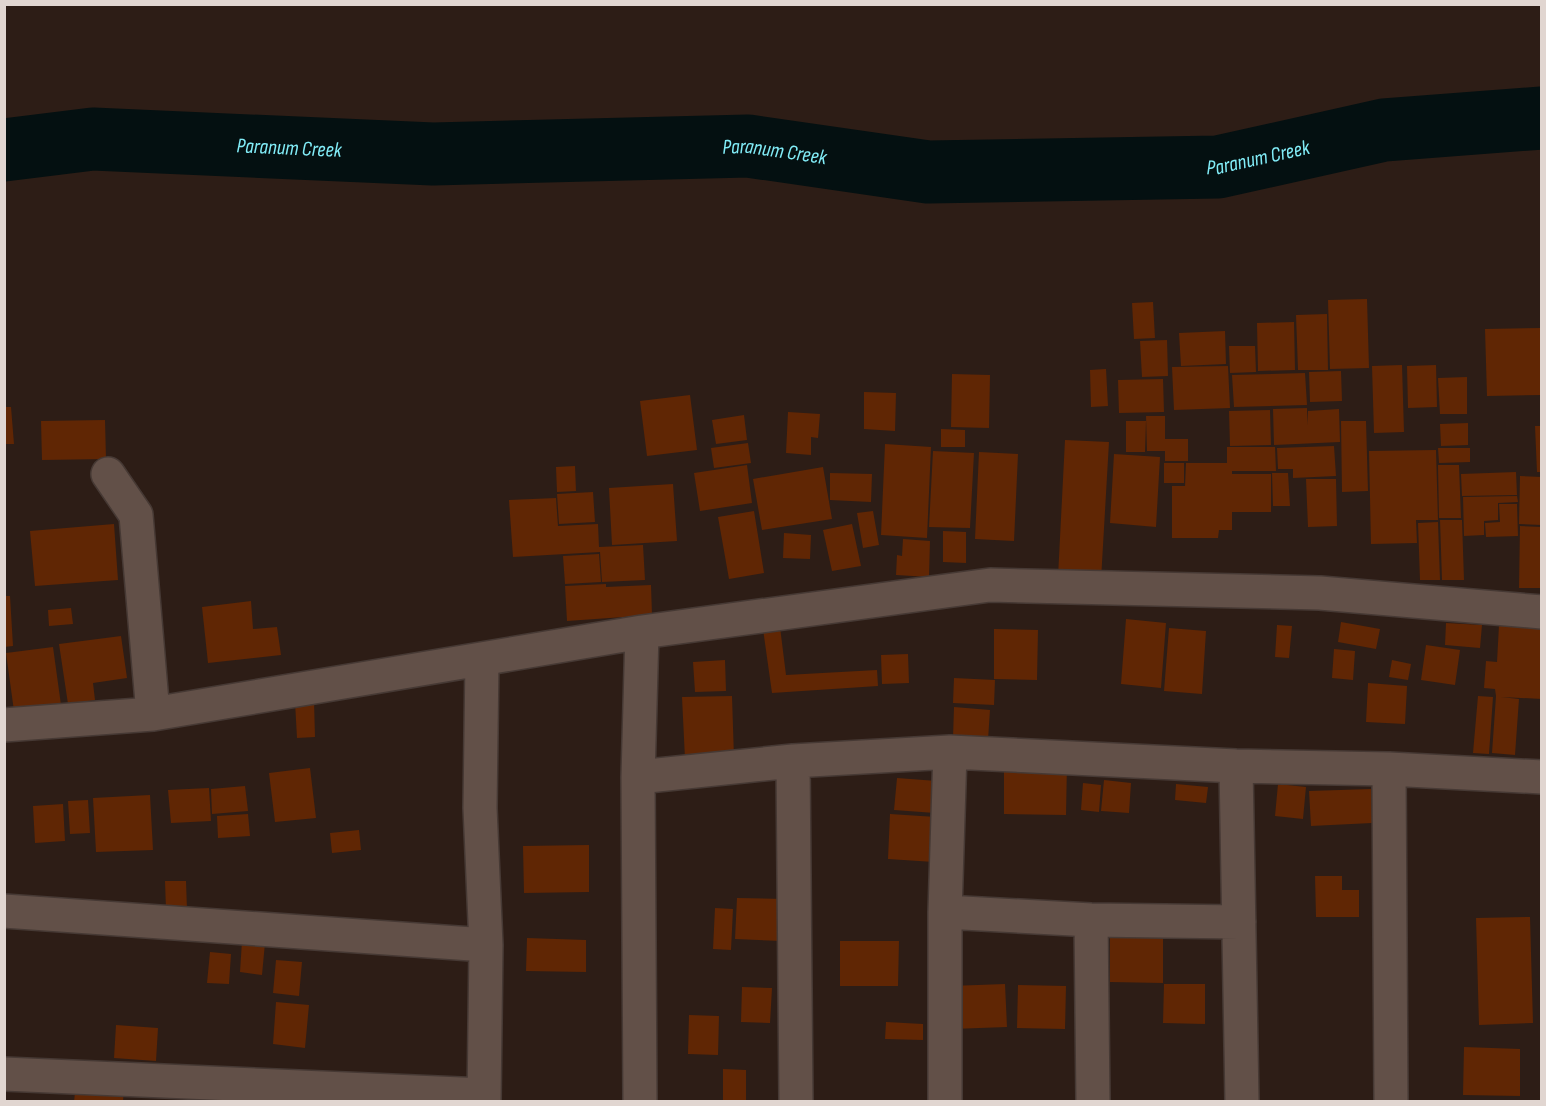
<svg xmlns="http://www.w3.org/2000/svg" width="1546" height="1106" viewBox="0 0 1546 1106" font-family="'Sofia Sans Condensed',sans-serif">
	<rect width="100%" height="100%" fill="#2d1d16"/>
	<g fill="none" stroke-linecap="round" stroke-linejoin="round">
		<path stroke="#041011" stroke-width="63" id="s1" d="M 4,150 L 93,139 L 433,154 L 748,146 L 928,172 L 1218,167 L 1384,130 L 1542,118"/>
	</g>
	<path fill="#602604" d="M 1367,299 L 1369,368 L 1330,369 L 1328,300 Z
		M 1153,302 L 1155,338 L 1134,339 L 1132,303 Z
		M 1327,314 L 1328,370 L 1298,370 L 1296,315 Z
		M 1294,322 L 1295,370 L 1258,371 L 1257,323 Z
		M 1542,328 L 1542,395 L 1487,396 L 1485,329 Z
		M 1225,331 L 1226,364 L 1181,366 L 1179,333 Z
		M 1167,340 L 1168,376 L 1142,377 L 1140,341 Z
		M 1229,346 L 1255,346 L 1256,372 L 1230,373 Z
		M 1402,365 L 1404,432 L 1374,433 L 1372,366 Z
		M 1436,365 L 1437,407 L 1408,408 L 1407,366 Z
		M 1228,366 L 1230,408 L 1174,410 L 1172,367 Z
		M 1106,369 L 1108,406 L 1091,407 L 1090,370 Z
		M 1341,371 L 1342,401 L 1310,402 L 1309,372 Z
		M 1305,373 L 1307,405 L 1234,407 L 1232,375 Z
		M 952,374 L 990,375 L 989,428 L 951,427 Z
		M 1467,377 L 1467,414 L 1440,414 L 1438,378 Z
		M 1163,379 L 1164,412 L 1119,413 L 1118,380 Z
		M 864,392 L 896,393 L 895,431 L 864,429 Z
		M 690,395 L 697,450 L 647,456 L 640,401 Z
		M 4,407 L 11,407 L 14,444 L 4,444 Z
		M 1307,408 L 1307,425 L 1308,411 L 1339,409 L 1340,442 L 1274,445 L 1273,409 Z
		M 1270,410 L 1271,445 L 1230,446 L 1229,411 Z
		M 788,412 L 820,414 L 818,438 L 811,437 L 811,455 L 786,453 Z
		M 744,415 L 747,440 L 716,444 L 712,420 Z
		M 1146,416 L 1165,416 L 1165,439 L 1188,439 L 1188,461 L 1165,461 L 1165,451 L 1147,451 Z
		M 105,420 L 106,459 L 42,460 L 41,421 Z
		M 1126,421 L 1146,421 L 1145,452 L 1126,452 Z
		M 1341,421 L 1366,421 L 1368,491 L 1342,492 Z
		M 1468,423 L 1468,445 L 1441,446 L 1440,424 Z
		M 1535,426 L 1542,426 L 1542,472 L 1537,472 Z
		M 941,429 L 965,430 L 965,447 L 941,447 Z
		M 1065,440 L 1109,442 L 1101,580 L 1058,577 Z
		M 748,443 L 751,463 L 714,468 L 711,448 Z
		M 885,444 L 931,447 L 927,538 L 881,535 Z
		M 1334,446 L 1336,476 L 1293,478 L 1293,469 L 1278,469 L 1277,448 Z
		M 1227,447 L 1275,447 L 1276,471 L 1232,471 L 1232,474 L 1271,474 L 1271,512 L 1232,512 L 1232,530 L 1219,530 L 1218,538 L 1172,538 L 1172,486 L 1185,486 L 1186,463 L 1227,463 Z
		M 1438,448 L 1470,448 L 1470,462 L 1439,463 Z
		M 1436,450 L 1438,520 L 1416,520 L 1417,543 L 1371,544 L 1369,451 Z
		M 933,451 L 974,453 L 970,528 L 929,527 Z
		M 979,452 L 1018,454 L 1014,541 L 975,539 Z
		M 1114,454 L 1160,457 L 1156,527 L 1110,523 Z
		M 1164,463 L 1184,463 L 1184,483 L 1164,483 Z
		M 747,465 L 752,503 L 700,511 L 694,473 Z
		M 1438,465 L 1459,465 L 1461,518 L 1439,518 Z
		M 575,466 L 576,491 L 557,492 L 556,467 Z
		M 823,467 L 832,519 L 762,530 L 753,479 Z
		M 1516,472 L 1517,495 L 1462,496 L 1461,474 Z
		M 830,473 L 872,474 L 871,502 L 830,500 Z
		M 1272,473 L 1288,473 L 1290,506 L 1273,506 Z
		M 1520,476 L 1542,477 L 1542,525 L 1519,524 Z
		M 1306,479 L 1336,479 L 1337,526 L 1308,527 Z
		M 673,484 L 677,541 L 612,545 L 609,488 Z
		M 593,492 L 595,522 L 559,524 L 557,494 Z
		M 1517,496 L 1518,502 L 1498,503 L 1498,520 L 1484,521 L 1484,535 L 1464,536 L 1463,497 Z
		M 556,498 L 558,526 L 598,524 L 599,547 L 643,545 L 645,580 L 602,582 L 600,552 L 513,557 L 509,500 Z
		M 1499,504 L 1517,504 L 1518,536 L 1486,537 L 1485,523 L 1500,522 Z
		M 754,511 L 764,573 L 729,579 L 718,517 Z
		M 873,511 L 879,545 L 863,548 L 857,513 Z
		M 1440,520 L 1462,520 L 1464,580 L 1442,580 Z
		M 1438,522 L 1440,580 L 1420,580 L 1418,523 Z
		M 114,524 L 118,580 L 35,586 L 30,531 Z
		M 852,524 L 861,566 L 832,571 L 823,530 Z
		M 1520,526 L 1542,527 L 1542,588 L 1519,588 Z
		M 943,531 L 966,532 L 966,563 L 943,562 Z
		M 784,533 L 811,535 L 810,559 L 783,558 Z
		M 903,539 L 930,541 L 929,577 L 896,575 L 897,555 L 902,556 Z
		M 599,554 L 601,582 L 565,584 L 563,556 Z
		M 606,584 L 606,587 L 651,585 L 652,615 L 567,621 L 565,586 Z
		M 4,596 L 10,596 L 13,646 L 4,647 Z
		M 251,601 L 253,629 L 277,627 L 281,655 L 208,663 L 202,607 Z
		M 71,608 L 73,624 L 49,626 L 48,610 Z
		M 1126,619 L 1166,623 L 1161,688 L 1121,684 Z
		M 1341,622 L 1380,629 L 1376,649 L 1338,642 Z
		M 1446,623 L 1482,625 L 1480,648 L 1445,645 Z
		M 1277,625 L 1292,626 L 1289,658 L 1275,657 Z
		M 1499,625 L 1542,628 L 1542,699 L 1501,697 L 1519,699 L 1515,755 L 1492,753 L 1496,696 L 1495,689 L 1484,688 L 1486,661 L 1497,662 Z
		M 780,627 L 786,675 L 877,670 L 878,686 L 772,693 L 763,629 Z
		M 1169,628 L 1206,631 L 1202,694 L 1164,691 Z
		M 994,629 L 1038,630 L 1037,680 L 994,679 Z
		M 121,636 L 127,678 L 93,683 L 95,700 L 68,704 L 59,644 Z
		M 1426,645 L 1460,650 L 1455,685 L 1421,680 Z
		M 53,647 L 61,705 L 14,711 L 6,653 Z
		M 1334,649 L 1355,651 L 1353,680 L 1332,678 Z
		M 908,654 L 909,683 L 882,684 L 881,655 Z
		M 725,660 L 726,691 L 695,692 L 693,662 Z
		M 1392,660 L 1411,664 L 1408,680 L 1389,677 Z
		M 954,678 L 995,680 L 994,705 L 953,703 Z
		M 1368,683 L 1407,686 L 1405,724 L 1366,722 Z
		M 732,696 L 734,758 L 685,759 L 682,697 Z
		M 1478,696 L 1493,697 L 1489,754 L 1473,753 Z
		M 314,701 L 315,737 L 297,738 L 295,702 Z
		M 954,707 L 990,710 L 988,740 L 953,738 Z
		M 1004,762 L 1067,763 L 1066,815 L 1004,814 Z
		M 310,768 L 316,818 L 275,822 L 269,773 Z
		M 897,778 L 937,781 L 935,813 L 894,810 Z
		M 1104,780 L 1131,783 L 1129,813 L 1101,811 Z
		M 1083,783 L 1101,785 L 1099,812 L 1081,810 Z
		M 1176,784 L 1208,787 L 1206,803 L 1175,800 Z
		M 1278,784 L 1306,787 L 1303,819 L 1275,816 Z
		M 245,786 L 248,811 L 212,814 L 211,789 Z
		M 209,788 L 211,821 L 171,823 L 168,790 Z
		M 1371,789 L 1372,823 L 1311,826 L 1309,791 Z
		M 150,795 L 153,850 L 96,852 L 93,798 Z
		M 88,800 L 90,833 L 70,834 L 68,801 Z
		M 63,804 L 65,841 L 35,843 L 33,806 Z
		M 248,814 L 250,836 L 218,838 L 217,816 Z
		M 890,814 L 936,817 L 934,862 L 888,859 Z
		M 359,830 L 361,850 L 332,853 L 330,833 Z
		M 589,845 L 589,892 L 524,893 L 523,846 Z
		M 1315,876 L 1342,876 L 1342,890 L 1359,890 L 1359,917 L 1316,917 Z
		M 165,881 L 186,881 L 187,910 L 166,910 Z
		M 737,898 L 784,899 L 782,941 L 735,939 Z
		M 715,908 L 733,909 L 731,950 L 713,949 Z
		M 1530,917 L 1533,1023 L 1479,1025 L 1476,918 Z
		M 1110,936 L 1163,937 L 1163,983 L 1110,982 Z
		M 527,938 L 586,940 L 586,972 L 526,971 Z
		M 242,941 L 265,943 L 262,975 L 240,972 Z
		M 840,941 L 899,941 L 898,986 L 840,986 Z
		M 210,952 L 231,954 L 229,984 L 207,983 Z
		M 276,960 L 302,962 L 299,996 L 273,993 Z
		M 1005,984 L 1007,1027 L 952,1029 L 950,986 Z
		M 1164,984 L 1205,984 L 1205,1024 L 1163,1023 Z
		M 1018,985 L 1066,986 L 1065,1029 L 1017,1028 Z
		M 742,987 L 772,988 L 770,1023 L 741,1022 Z
		M 276,1002 L 309,1005 L 305,1048 L 273,1044 Z
		M 689,1015 L 719,1016 L 718,1055 L 688,1054 Z
		M 886,1022 L 923,1024 L 923,1040 L 885,1039 Z
		M 116,1025 L 158,1028 L 156,1061 L 114,1058 Z
		M 1464,1047 L 1520,1049 L 1520,1096 L 1463,1095 Z
		M 723,1069 L 746,1070 L 746,1102 L 723,1102 Z
		M 76,1082 L 124,1086 L 123,1102 L 74,1102 Z"/>
	<g fill="none" stroke-linecap="round" stroke-linejoin="round">
		<defs>
			<path id="minor" d="M 108,474 L 136,515 L 153,714
				M 482,659 L 480,808 L 486,945 L 484,1102
				M 4,725 L 153,714 L 642,632 L 990,585 L 1320,593 L 1542,612
				M 793,761 L 796,1102
				M 1236,766 L 1242,1102
				M 1389,769 L 1391,1102
				M 638,777 L 793,761 L 950,752 L 1236,766 L 1389,769 L 1542,777
				M 4,911 L 486,945
				M 945,912 L 1091,920 L 1239,922
				M 1091,920 L 1093,1102
				M 4,1074 L 484,1095
				M 640,1102 L 638,777 L 642,632
				M 945,1102 L 945,912 L 950,752"/>
		</defs>
		<use href="#minor" stroke="#463934" stroke-width="36"/>
		<use href="#minor" stroke="#625048" stroke-width="33"/>
	</g>
	<g text-anchor="middle" dominant-baseline="central" stroke-width="4.5" stroke-linejoin="round" paint-order="stroke">
		<g font-size="21" font-style="italic" fill="#82edf8" stroke="#100906">
			<text stroke="none"><textPath href="#s1" startOffset="286">Paranum Creek</textPath></text>
			<text stroke="none"><textPath href="#s1" startOffset="772">Paranum Creek</textPath></text>
			<text stroke="none"><textPath href="#s1" startOffset="1258">Paranum Creek</textPath></text>
		</g>
	</g>
	<rect width="1546" height="1106" fill="none" stroke="#e1d6d1" stroke-width="12"/>
</svg>
